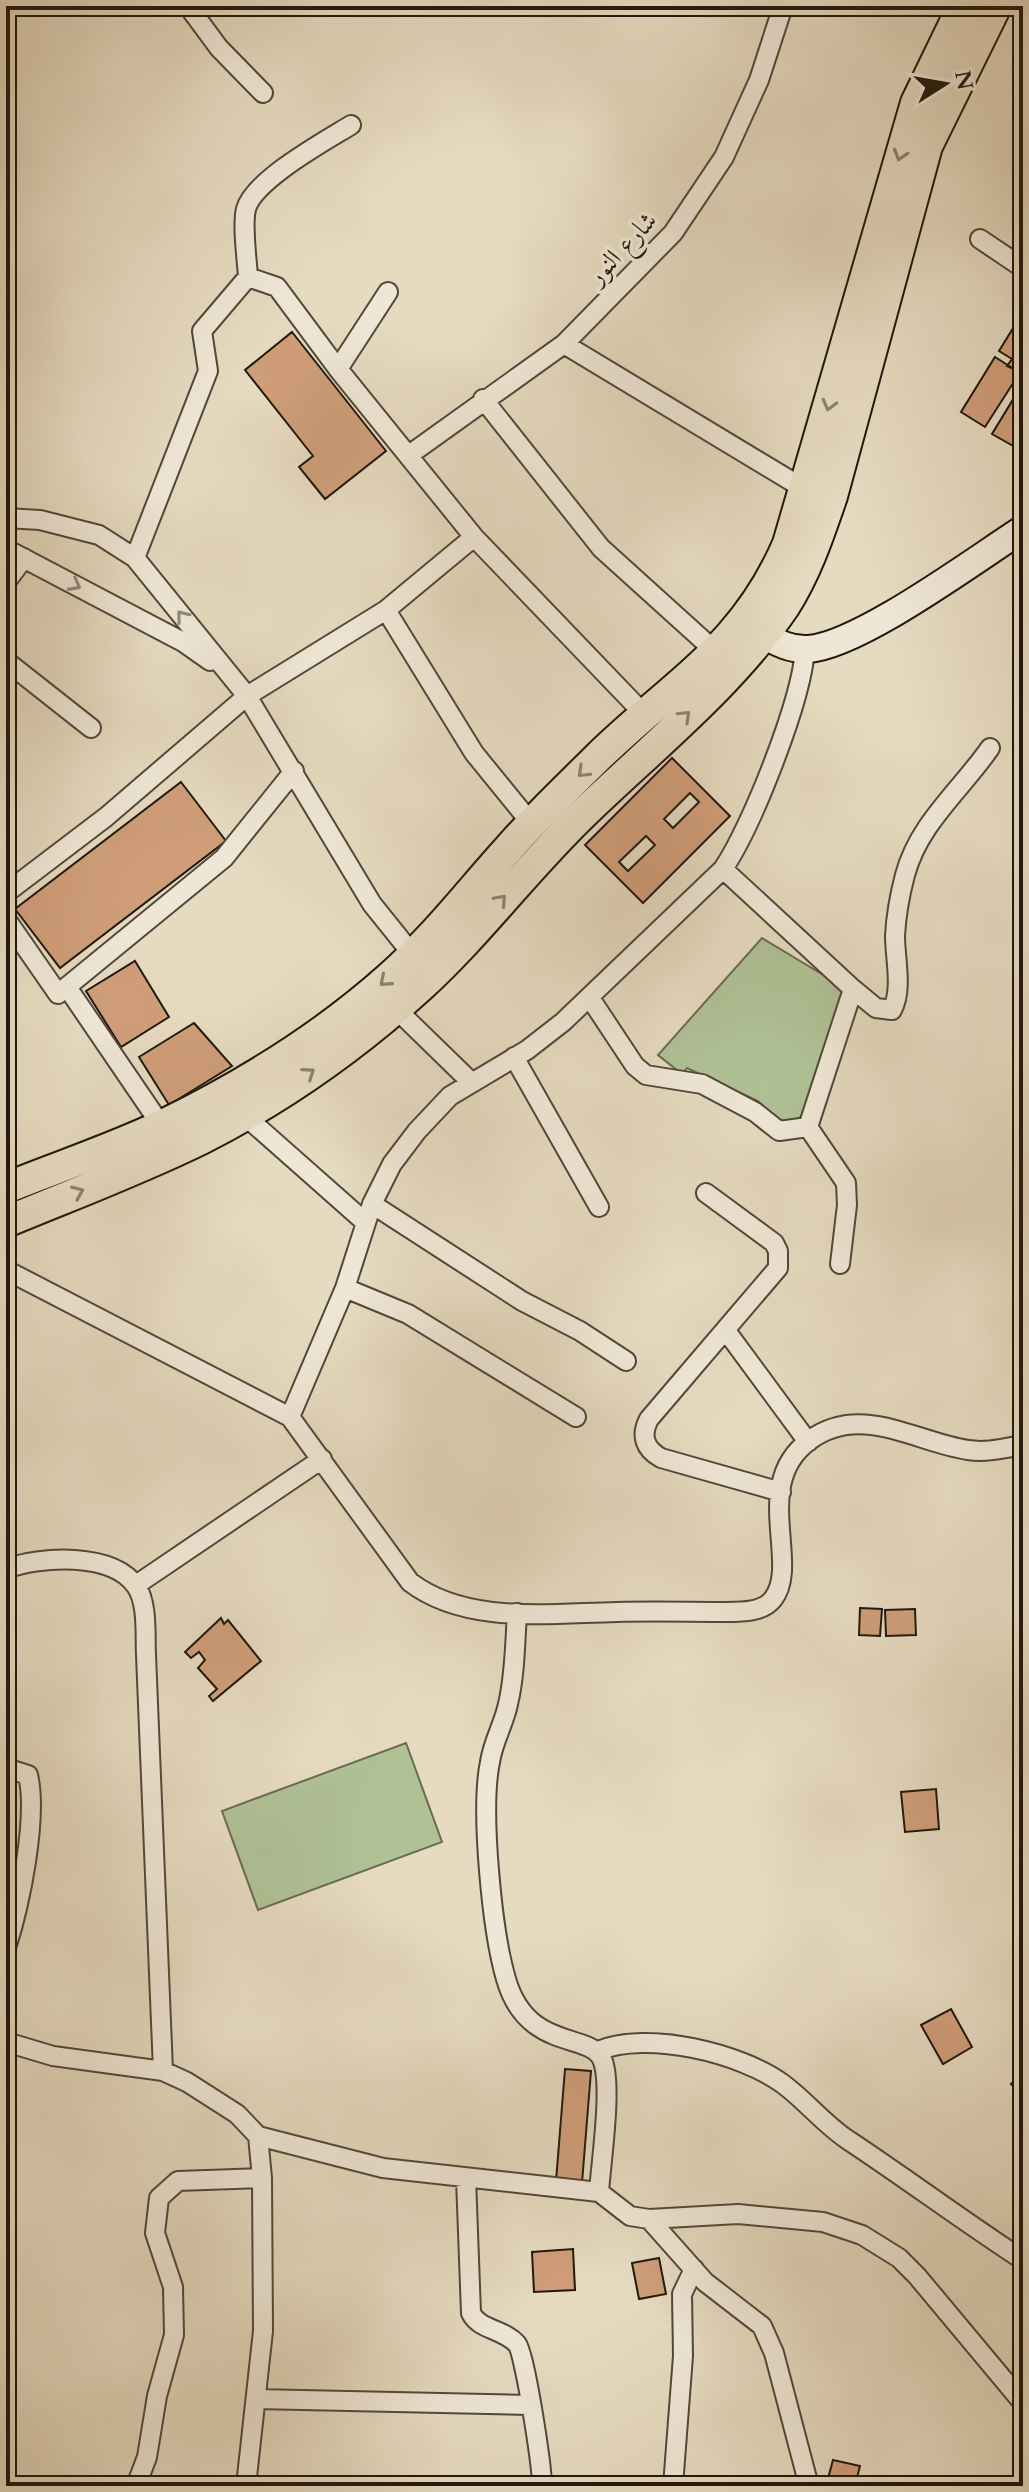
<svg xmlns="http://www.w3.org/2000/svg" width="1029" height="2492" viewBox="0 0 1029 2492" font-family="Cardo,Amiri,serif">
	<rect width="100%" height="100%" fill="#e6dac0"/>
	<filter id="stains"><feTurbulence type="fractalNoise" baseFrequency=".0025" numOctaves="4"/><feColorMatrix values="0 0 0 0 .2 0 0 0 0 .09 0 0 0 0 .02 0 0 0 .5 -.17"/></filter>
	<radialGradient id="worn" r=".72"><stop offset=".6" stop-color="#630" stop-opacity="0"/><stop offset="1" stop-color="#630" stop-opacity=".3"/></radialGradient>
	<path fill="#b0c196" stroke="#686c52" stroke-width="2" d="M 762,938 L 840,985 L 842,998 L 801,1117 L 782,1124 L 758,1101 L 687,1068 L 682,1074 L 658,1055 Z
		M 406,1743 L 442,1842 L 258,1910 L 222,1811 Z"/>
	<path fill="#cf9e79" stroke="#1f180e" stroke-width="2" fill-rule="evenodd" d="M 1023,312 L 1023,360 L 1014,369 L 1007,366 L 1012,359 L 999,351 Z
		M 292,332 L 386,451 L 325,499 L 299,467 L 313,456 L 245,370 Z
		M 995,357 L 1017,371 L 1017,377 L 985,427 L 961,412 Z
		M 1023,383 L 1023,436 L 1015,447 L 992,434 Z
		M 672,758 L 730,816 L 643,903 L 585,845 ZM 690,793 L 699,802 L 673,828 L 664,819 ZM 646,836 L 655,845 L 628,871 L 619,862 Z
		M 181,782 L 226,841 L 60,968 L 15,909 Z
		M 135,961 L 169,1017 L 121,1047 L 86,991 Z
		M 194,1023 L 232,1066 L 169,1105 L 139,1057 Z
		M 860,1608 L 882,1609 L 880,1636 L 859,1635 Z
		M 915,1609 L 916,1635 L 886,1636 L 885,1610 Z
		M 221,1618 L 224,1624 L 228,1620 L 261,1661 L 213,1701 L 209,1696 L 217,1689 L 198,1668 L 205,1660 L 199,1652 L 191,1658 L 185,1652 Z
		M 936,1789 L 939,1829 L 905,1832 L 901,1792 Z
		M 951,2009 L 972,2047 L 943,2064 L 921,2025 Z
		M 565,2069 L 591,2071 L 582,2183 L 556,2181 Z
		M 1023,2072 L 1023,2097 L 1011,2084 Z
		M 573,2249 L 575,2290 L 534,2292 L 532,2252 Z
		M 659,2258 L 666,2294 L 639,2299 L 632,2263 Z
		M 833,2460 L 860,2466 L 855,2486 L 826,2486 Z
		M 965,2480 L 992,2486 L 963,2486 Z"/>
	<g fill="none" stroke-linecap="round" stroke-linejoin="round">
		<defs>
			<path id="street" d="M 188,6 L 219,48 L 263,93
				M 980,239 L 1023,268
				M 248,277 C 247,260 242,225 246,209 C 254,180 325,141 351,125
				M 564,344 L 806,490
				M 338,369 L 388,292
				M 483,399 L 601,548 L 716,652
				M 409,455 L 564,344 L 673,233 L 724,157 L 759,80 L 783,6
				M 6,518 L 40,520 L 99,535 L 135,558 L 247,696 L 372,904 L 413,955
				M 6,549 L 183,642 L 210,661
				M 135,558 L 208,371 L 202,331 L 248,277 L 277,287 L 338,369 L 474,537 L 643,713
				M 6,582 L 24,558
				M 386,610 L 474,753 L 531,823
				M 6,661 L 91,728
				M 723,869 L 853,989 L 876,1008 L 892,1010 C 903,990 895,958 895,936 C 896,917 900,894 905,875 C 919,823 961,790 990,748
				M 6,893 L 106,817 L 247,696 L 386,610 L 474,537
				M 6,919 L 58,994 L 224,858 L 294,771
				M 67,987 L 161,1125
				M 590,998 L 635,1066 L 646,1075 L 702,1084 L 755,1112 L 779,1131 L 808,1127
				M 395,1008 L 471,1082
				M 514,1057 L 599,1207
				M 244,1115 L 365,1222
				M 706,1193 L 774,1243 L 778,1251 L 778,1268 L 649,1419 C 640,1436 645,1449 661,1458 L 781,1492
				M 372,1204 L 522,1301 L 580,1331 L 626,1361
				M 840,1264 L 847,1205 L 846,1183 L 808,1127 L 853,989
				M 6,1270 L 290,1417 L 410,1582 C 466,1625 551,1613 617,1612 C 654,1611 691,1612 727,1612 C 742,1612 763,1612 773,1599 C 801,1564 750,1483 810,1440 C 861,1403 915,1442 968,1450 C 987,1453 1005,1448 1023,1445
				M 345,1288 L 408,1314 L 576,1417
				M 727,1332 L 808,1442
				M 290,1417 L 345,1288 L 372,1204 L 392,1164 L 417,1131 L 450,1096 L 527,1050 L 563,1022 L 723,869 C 752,826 802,700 805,649
				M 6,1569 C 40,1556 112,1552 136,1586 C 148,1603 145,1635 146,1655 L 163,2071
				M 136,1585 L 322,1459
				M 517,1613 C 515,1643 515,1675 508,1704 C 504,1724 493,1741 490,1762 C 480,1810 492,1931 506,1979 C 527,2052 590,2032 602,2059 C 613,2083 601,2162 599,2192
				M 6,1768 L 28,1775 C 38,1818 20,1905 6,1948
				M 6,2042 L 53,2056 L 163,2071 L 187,2082 L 237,2114 L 258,2136 L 262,2178 L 263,2331 L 246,2486
				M 598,2051 C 646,2030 741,2053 783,2084 C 806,2101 824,2124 848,2140 C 907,2179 963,2221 1023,2260
				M 258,2136 L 383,2168 L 599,2192 L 630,2216 L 649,2219 L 738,2214 L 823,2222 L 862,2235 L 899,2258 L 917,2276 L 1023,2403
				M 466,2178 L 471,2313 C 479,2330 504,2329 517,2344 C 525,2354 542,2466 542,2486
				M 649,2219 L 705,2282 L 762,2326 L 774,2353 L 809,2486
				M 256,2399 L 530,2405
				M 136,2486 L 147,2457 L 157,2396 L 174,2335 L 173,2287 L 155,2233 L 159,2198 L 178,2181 L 262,2178
				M 673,2486 L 683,2356 L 682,2294 L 694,2269"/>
			<path id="secondary" d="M 763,634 C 777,643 791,650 808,649 C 859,646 976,559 1023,529"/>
			<path id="primary" d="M 6,1188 C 58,1167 112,1149 163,1125 C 243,1086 324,1036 390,977 C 434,938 470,891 509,848 C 537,816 568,787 598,757 C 674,683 744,647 788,544 L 916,103 L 963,6
				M 6,1222 C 71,1195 138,1170 201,1139 C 280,1099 355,1046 420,987 C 478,934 525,870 582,815 C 650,749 730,686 784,607 C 806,573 819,534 832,496 L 927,146 L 996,6"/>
		</defs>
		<use href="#street" stroke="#51483a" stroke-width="22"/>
		<use href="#secondary" stroke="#1f180e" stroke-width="30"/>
		<use href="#primary" stroke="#1f180e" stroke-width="34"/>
		<use href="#street" stroke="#efe7d6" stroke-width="18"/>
		<use href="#secondary" stroke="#efe7d6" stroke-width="26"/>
		<use href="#primary" stroke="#e6dac0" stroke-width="30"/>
	</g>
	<defs><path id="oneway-chevron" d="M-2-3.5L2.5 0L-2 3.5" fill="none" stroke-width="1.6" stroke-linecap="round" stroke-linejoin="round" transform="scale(2)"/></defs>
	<g stroke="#8c8370">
		<use href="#oneway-chevron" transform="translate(900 155) rotate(107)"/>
		<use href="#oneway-chevron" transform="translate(829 405) rotate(105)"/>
		<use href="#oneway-chevron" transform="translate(685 716) rotate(-44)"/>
		<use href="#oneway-chevron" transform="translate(583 772) rotate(136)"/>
		<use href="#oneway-chevron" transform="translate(501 900) rotate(-48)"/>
		<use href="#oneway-chevron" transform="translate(385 981) rotate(139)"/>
		<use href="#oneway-chevron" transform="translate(309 1073) rotate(-35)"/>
		<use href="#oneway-chevron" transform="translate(78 1192) rotate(-23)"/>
	</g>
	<g stroke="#918a7c">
		<use href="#oneway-chevron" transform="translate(75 585) rotate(28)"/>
		<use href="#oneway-chevron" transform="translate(182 616) rotate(-129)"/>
	</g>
	<g text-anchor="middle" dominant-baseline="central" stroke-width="7" stroke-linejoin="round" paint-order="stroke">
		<g font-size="26" fill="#1f180e" stroke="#efe7d6">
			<text transform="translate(622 248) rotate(-47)">شارع النور</text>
		</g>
	</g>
	<rect width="1029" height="2492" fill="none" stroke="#e6dac0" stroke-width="32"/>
	<rect x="8" y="8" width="1013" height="2476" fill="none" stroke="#1f180e" stroke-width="4"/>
	<rect x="16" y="16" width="997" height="2460" fill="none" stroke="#1f180e" stroke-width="2"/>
	<g transform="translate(945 84) rotate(79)" stroke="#efe7d6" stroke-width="6" paint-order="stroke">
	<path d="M0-6L14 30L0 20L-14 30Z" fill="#1f180e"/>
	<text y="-12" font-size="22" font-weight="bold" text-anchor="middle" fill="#1f180e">N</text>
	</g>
	<rect width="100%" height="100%" filter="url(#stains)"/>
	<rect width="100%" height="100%" fill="url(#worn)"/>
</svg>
